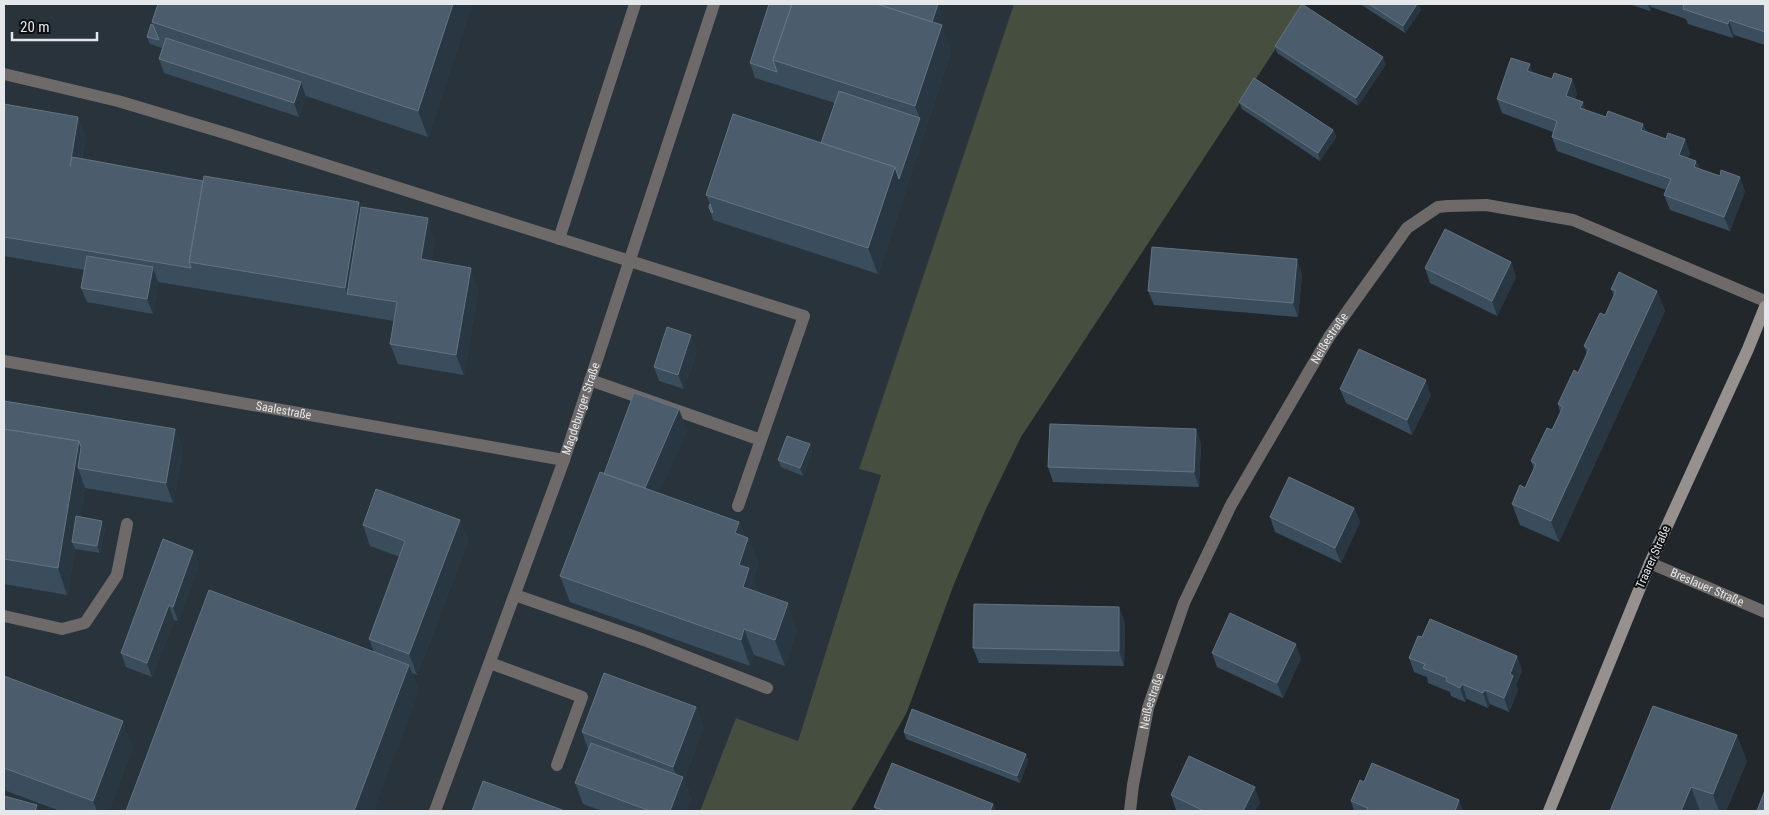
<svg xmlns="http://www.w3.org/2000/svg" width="1769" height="815" viewBox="0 0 1769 815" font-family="'Roboto Condensed',sans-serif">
	<rect width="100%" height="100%" fill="#22272b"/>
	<path fill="#29333b" d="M 4,4 L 1016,4 L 859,469 L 881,475 L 798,741 L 736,718 L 700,811 L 4,811 Z"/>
	<path fill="#464e3f" d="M 1014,4 L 1305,4 L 1021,437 L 985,511 L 954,584 L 907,712 L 851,811 L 700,811 L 736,718 L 798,741 L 881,475 L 859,469 Z"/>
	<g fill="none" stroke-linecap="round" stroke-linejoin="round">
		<path stroke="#6d6a69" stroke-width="12" d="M 4,74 L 118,101 L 228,134 L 804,316 L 738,506
			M 559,239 L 635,4
			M 590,380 L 761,440
			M 515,595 L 644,640 L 767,688
			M 4,616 L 62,629 L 85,623 L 117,575 L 127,524
			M 490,663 L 582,697 L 557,765"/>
		<g stroke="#6d6a69" stroke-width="12">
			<path id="s1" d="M 4,361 L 564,460"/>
			<path id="s2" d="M 1650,563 L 1765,612"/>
			<path id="s3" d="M 435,811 L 564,460 L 714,4"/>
			<path id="s4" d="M 1130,811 L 1133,785 L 1148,708 L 1184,603 L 1231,505 L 1329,337 L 1407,228 L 1438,207 L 1448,206 L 1486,205 L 1573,220 L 1765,301"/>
		</g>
		<path stroke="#96908e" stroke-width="12" d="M 1549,811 L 1650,563 L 1748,349 L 1765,307"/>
	</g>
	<path fill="#394d5d" d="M 158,4 L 472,4 L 428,137 L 306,96 L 299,117 L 164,73 L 159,59 L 162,48 L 150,44 L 147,37 L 153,25 L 152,22 Z
		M 1360,4 L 1418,4 L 1421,10 L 1405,33 Z
		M 1629,4 L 1765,4 L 1765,45 L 1734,35 L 1733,38 L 1688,24 L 1686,19 L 1651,7 L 1650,11 Z
		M 944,16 L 941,25 L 951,51 L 878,274 L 713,220 L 709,207 L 710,204 L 706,195 L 821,143 L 835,103 L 755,78 L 750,63 Z
		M 1275,46 L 1386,64 L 1358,106 L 1277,53 Z
		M 1533,72 L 1552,79 L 1572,79 L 1577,94 L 1575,99 L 1583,102 L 1585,110 L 1606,117 L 1643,124 L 1646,131 L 1666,139 L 1685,139 L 1690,153 L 1688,158 L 1696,161 L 1699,168 L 1745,191 L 1730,231 L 1670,210 L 1664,195 L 1666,190 L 1557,151 L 1552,137 L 1553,132 L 1502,113 L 1497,99 Z
		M 1239,102 L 1333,130 L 1336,137 L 1320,161 L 1242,109 Z
		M 4,104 L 78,117 L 85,137 L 82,158 L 203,181 L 359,202 L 361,207 L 435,239 L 431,261 L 478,289 L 464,375 L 398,364 L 390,344 L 394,321 L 158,282 L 153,314 L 87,302 L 81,288 L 84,270 L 4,256 Z
		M 1511,262 L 1516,277 L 1497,316 L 1430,283 L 1425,268 Z
		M 1302,274 L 1298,317 L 1154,305 L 1148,291 Z
		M 1611,289 L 1657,291 L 1665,311 L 1559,542 L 1520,525 L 1512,504 L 1525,488 L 1534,469 L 1531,461 L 1552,430 L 1560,412 L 1558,404 L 1578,373 L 1587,354 L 1584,346 L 1605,315 L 1614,296 Z
		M 697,350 L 684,389 L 659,381 L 654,367 Z
		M 1340,389 L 1431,395 L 1412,435 L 1346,403 Z
		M 4,401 L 175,429 L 183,450 L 173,503 L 85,488 L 80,517 L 105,528 L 100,553 L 75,549 L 67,595 L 4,584 Z
		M 687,430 L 659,493 L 739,522 L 745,537 L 748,538 L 758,564 L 753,579 L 758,592 L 797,629 L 785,666 L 754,655 L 750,666 L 570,602 L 560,576 Z
		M 1201,443 L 1199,487 L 1053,482 L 1048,467 Z
		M 810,444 L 812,452 L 803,476 L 781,467 L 778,460 Z
		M 1354,508 L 1360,522 L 1341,563 L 1275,532 L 1270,517 Z
		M 460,520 L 468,541 L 417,675 L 412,673 L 419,692 L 374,652 L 369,639 L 400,557 L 370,546 L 363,525 Z
		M 193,551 L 199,565 L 178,621 L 174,620 L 152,677 L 126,667 L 121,653 Z
		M 1125,622 L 1124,666 L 979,663 L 973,648 Z
		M 1422,637 L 1517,656 L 1522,671 L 1516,685 L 1518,690 L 1509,712 L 1490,704 L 1488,708 L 1467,699 L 1465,702 L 1451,696 L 1450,692 L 1428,683 L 1427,677 L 1414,672 L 1409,658 Z
		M 1212,653 L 1301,658 L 1283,698 L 1217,667 Z
		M 4,676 L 133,747 L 109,811 L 60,811 L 4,790 Z
		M 696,707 L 703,728 L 684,779 L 691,798 L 686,811 L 602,811 L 583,804 L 575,783 L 588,749 L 582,732 Z
		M 904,732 L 1026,754 L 1028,761 L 1020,783 L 906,739 Z
		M 1747,761 L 1726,811 L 1610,811 Z
		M 1171,795 L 1260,802 L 1255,811 L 1179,811 L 1176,810 Z
		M 1351,801 L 1463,811 L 1354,811 Z
		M 993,804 L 996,811 L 876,811 L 874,807 Z"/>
	<path fill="#283742" d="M 453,4 L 472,4 L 428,137 L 418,111 Z
		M 938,4 L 940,4 L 944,16 L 934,46 L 928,32 Z
		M 1417,4 L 1418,4 L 1421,10 L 1405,33 L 1403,26 Z
		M 1648,4 L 1650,4 L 1651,7 L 1650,11 Z
		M 1729,20 L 1734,35 L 1733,38 L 1728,24 Z
		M 942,25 L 951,51 L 878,274 L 868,248 L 895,167 L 920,118 L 915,106 Z
		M 1383,57 L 1386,64 L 1358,106 L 1356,98 Z
		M 1530,64 L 1535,79 L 1527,71 Z
		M 1572,79 L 1577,94 L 1571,111 L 1566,96 Z
		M 301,82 L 306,97 L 299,117 L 294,103 Z
		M 1583,102 L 1588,116 L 1580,108 Z
		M 78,117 L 85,137 L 77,187 L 70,166 Z
		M 1643,124 L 1648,138 L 1641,130 Z
		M 1333,130 L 1336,137 L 1320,161 L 1318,153 Z
		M 1685,139 L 1690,153 L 1684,170 L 1679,155 Z
		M 1696,161 L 1701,176 L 1694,167 Z
		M 1740,177 L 1745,191 L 1730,231 L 1724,217 Z
		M 359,202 L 369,228 L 347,294 L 345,288 Z
		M 428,218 L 435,239 L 428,280 L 421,259 Z
		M 1297,259 L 1302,274 L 1298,317 L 1293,303 Z
		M 1511,262 L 1516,277 L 1497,316 L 1492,301 Z
		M 153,267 L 158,282 L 153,314 L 147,299 Z
		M 471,268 L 478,289 L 464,375 L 456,355 Z
		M 1657,291 L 1665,311 L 1559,542 L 1551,521 Z
		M 691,335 L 697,350 L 684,389 L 678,375 Z
		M 1426,380 L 1431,395 L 1412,435 L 1407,420 Z
		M 679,409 L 687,430 L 651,513 L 643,492 Z
		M 175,429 L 183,450 L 173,503 L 166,483 Z
		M 1196,429 L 1201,443 L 1199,487 L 1194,472 Z
		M 79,441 L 89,467 L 78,468 L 85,488 L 76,542 L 72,542 L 75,549 L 67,595 L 58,568 Z
		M 810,444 L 812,452 L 803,476 L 800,468 Z
		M 1354,508 L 1360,522 L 1341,563 L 1335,548 Z
		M 460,520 L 468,541 L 417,675 L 409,654 Z
		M 102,521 L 105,528 L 100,553 L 97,546 Z
		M 739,522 L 747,542 L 748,538 L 758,564 L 753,579 L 759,595 L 743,587 L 739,565 L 735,533 Z
		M 193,551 L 199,565 L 178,621 L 173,607 Z
		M 788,603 L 797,629 L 785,666 L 775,640 Z
		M 169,605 L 174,620 L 152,677 L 147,663 Z
		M 1119,607 L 1125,622 L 1124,666 L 1119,651 Z
		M 744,629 L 754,655 L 750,666 L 741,640 Z
		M 1296,644 L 1301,658 L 1283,698 L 1277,683 Z
		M 1517,656 L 1522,671 L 1516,685 L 1518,690 L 1509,712 L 1504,698 L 1510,674 Z
		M 409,665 L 419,692 L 374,811 L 354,811 Z
		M 1462,684 L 1467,699 L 1465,702 L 1460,688 Z
		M 1485,690 L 1490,704 L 1488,708 L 1483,693 Z
		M 696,707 L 703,728 L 684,779 L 691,798 L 686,811 L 670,811 L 680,785 L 673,767 Z
		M 123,721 L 133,747 L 109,811 L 97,811 L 93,801 Z
		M 1737,735 L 1747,761 L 1726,811 L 1719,811 L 1713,794 Z
		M 1026,754 L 1028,761 L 1020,783 L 1017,776 Z
		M 1255,787 L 1260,802 L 1255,811 L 1243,811 Z
		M 1691,787 L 1700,811 L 1681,811 Z
		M 1459,800 L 1463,811 L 1455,811 Z
		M 993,804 L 996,811 L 990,811 Z
		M 37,805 L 39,811 L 35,811 Z"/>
	<path fill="#4b5d6c" stroke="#647380" d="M 158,4 L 453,4 L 418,111 L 152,22 Z
		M 769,4 L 792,4 L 773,60 L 777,72 L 750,63 Z
		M 792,4 L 877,4 L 942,25 L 915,106 L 773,60 Z
		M 877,4 L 938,4 L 932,22 Z
		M 1302,4 L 1383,57 L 1356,98 L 1275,46 Z
		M 1369,4 L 1417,4 L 1403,26 Z
		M 1679,4 L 1765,4 L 1765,32 L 1729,20 L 1728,24 L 1683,9 L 1684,5 Z
		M 151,24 L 153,25 L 159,40 L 147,37 Z
		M 166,38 L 301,82 L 294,103 L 159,59 Z
		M 1511,58 L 1530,64 L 1527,71 L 1552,79 L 1554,73 L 1572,79 L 1566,96 L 1583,102 L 1580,108 L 1606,117 L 1608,111 L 1643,124 L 1641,130 L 1666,139 L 1668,133 L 1685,139 L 1679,155 L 1696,161 L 1694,167 L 1720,176 L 1721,170 L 1740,177 L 1724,217 L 1664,195 L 1671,179 L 1552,137 L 1557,121 L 1497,99 Z
		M 1254,78 L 1333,130 L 1318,153 L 1239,102 Z
		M 839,91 L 920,118 L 899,179 L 895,167 L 821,143 Z
		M 4,104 L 78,117 L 70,166 L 72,157 L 203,181 L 189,262 L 191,268 L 4,237 Z
		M 733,114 L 895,167 L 868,248 L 706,195 Z
		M 204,176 L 359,202 L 345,288 L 189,262 Z
		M 710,204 L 713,213 L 711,212 L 709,207 Z
		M 361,207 L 428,218 L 421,259 L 471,268 L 456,355 L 390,344 L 397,302 L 347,294 Z
		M 1445,229 L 1511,262 L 1492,301 L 1425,268 Z
		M 1152,247 L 1297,259 L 1293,303 L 1148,291 Z
		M 87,256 L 153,267 L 147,299 L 81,288 Z
		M 1619,272 L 1657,291 L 1551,521 L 1512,504 L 1520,485 L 1525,488 L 1536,464 L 1531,461 L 1547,428 L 1552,430 L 1563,407 L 1558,404 L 1574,370 L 1578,373 L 1589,349 L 1584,346 L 1600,313 L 1605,315 L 1616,291 L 1611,289 Z
		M 667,327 L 691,335 L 678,375 L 654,367 Z
		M 1359,349 L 1426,380 L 1407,420 L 1340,389 Z
		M 634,393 L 679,409 L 645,488 L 604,474 Z
		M 4,401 L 175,429 L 166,483 L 78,468 L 81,447 L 79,441 L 4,429 Z
		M 1050,424 L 1196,429 L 1194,472 L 1048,467 Z
		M 4,429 L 79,441 L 58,568 L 4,559 Z
		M 787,436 L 810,444 L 800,468 L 778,460 Z
		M 600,472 L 739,522 L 735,533 L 748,538 L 739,565 L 749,568 L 743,587 L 788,603 L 775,640 L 744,629 L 741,640 L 560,576 Z
		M 1289,477 L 1354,508 L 1335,548 L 1270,517 Z
		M 376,489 L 460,520 L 409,654 L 369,639 L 405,541 L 363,525 Z
		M 76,516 L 102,521 L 97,546 L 72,542 Z
		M 163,539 L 193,551 L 173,607 L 169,605 L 147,663 L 121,653 Z
		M 209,590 L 409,665 L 354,811 L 126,811 Z
		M 974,604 L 1119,607 L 1119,651 L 973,648 Z
		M 1230,613 L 1296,644 L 1277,683 L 1212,653 Z
		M 1430,619 L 1517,656 L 1510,674 L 1513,676 L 1504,698 L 1485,690 L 1483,693 L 1462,684 L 1460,688 L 1446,681 L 1447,678 L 1423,668 L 1425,664 L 1409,658 L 1418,636 L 1422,637 Z
		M 604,673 L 696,707 L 673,767 L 582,732 Z
		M 4,676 L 123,721 L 93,801 L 4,768 Z
		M 1653,706 L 1737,735 L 1713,794 L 1691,787 L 1681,811 L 1610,811 Z
		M 912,709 L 1026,754 L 1017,776 L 904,732 Z
		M 591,743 L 683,777 L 670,811 L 650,811 L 575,783 Z
		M 1189,756 L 1255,787 L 1243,811 L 1204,811 L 1171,795 Z
		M 892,763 L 993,804 L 990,811 L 886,811 L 874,807 Z
		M 1372,763 L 1459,800 L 1455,811 L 1366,811 L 1368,808 L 1351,801 L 1360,780 L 1364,782 Z
		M 483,781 L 565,811 L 472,811 Z
		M 1765,790 L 1765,811 L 1757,811 Z
		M 4,796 L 37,805 L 35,811 L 4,811 Z"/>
	<g text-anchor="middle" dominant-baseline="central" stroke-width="4" stroke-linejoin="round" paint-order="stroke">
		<g font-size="12" fill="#e5e8eb" stroke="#0d0f11">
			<text stroke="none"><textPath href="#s4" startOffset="518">Neißestraße</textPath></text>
			<text stroke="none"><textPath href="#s3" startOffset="428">Magdeburger Straße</textPath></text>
			<text stroke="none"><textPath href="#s1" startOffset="284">Saalestraße</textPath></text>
			<text transform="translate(1653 557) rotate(-66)">Traarer Straße</text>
			<text stroke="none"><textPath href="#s2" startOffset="62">Breslauer Straße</textPath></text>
			<text stroke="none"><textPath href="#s4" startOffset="112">Neißestraße</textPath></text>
		</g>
	</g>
	<rect width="1769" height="815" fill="none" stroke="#e5e8eb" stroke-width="10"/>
	<path d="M12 32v8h85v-8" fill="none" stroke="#e5e8eb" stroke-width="2.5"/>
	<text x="20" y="32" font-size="15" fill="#e5e8eb" stroke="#0d0f11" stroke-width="4" paint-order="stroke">20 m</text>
</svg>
